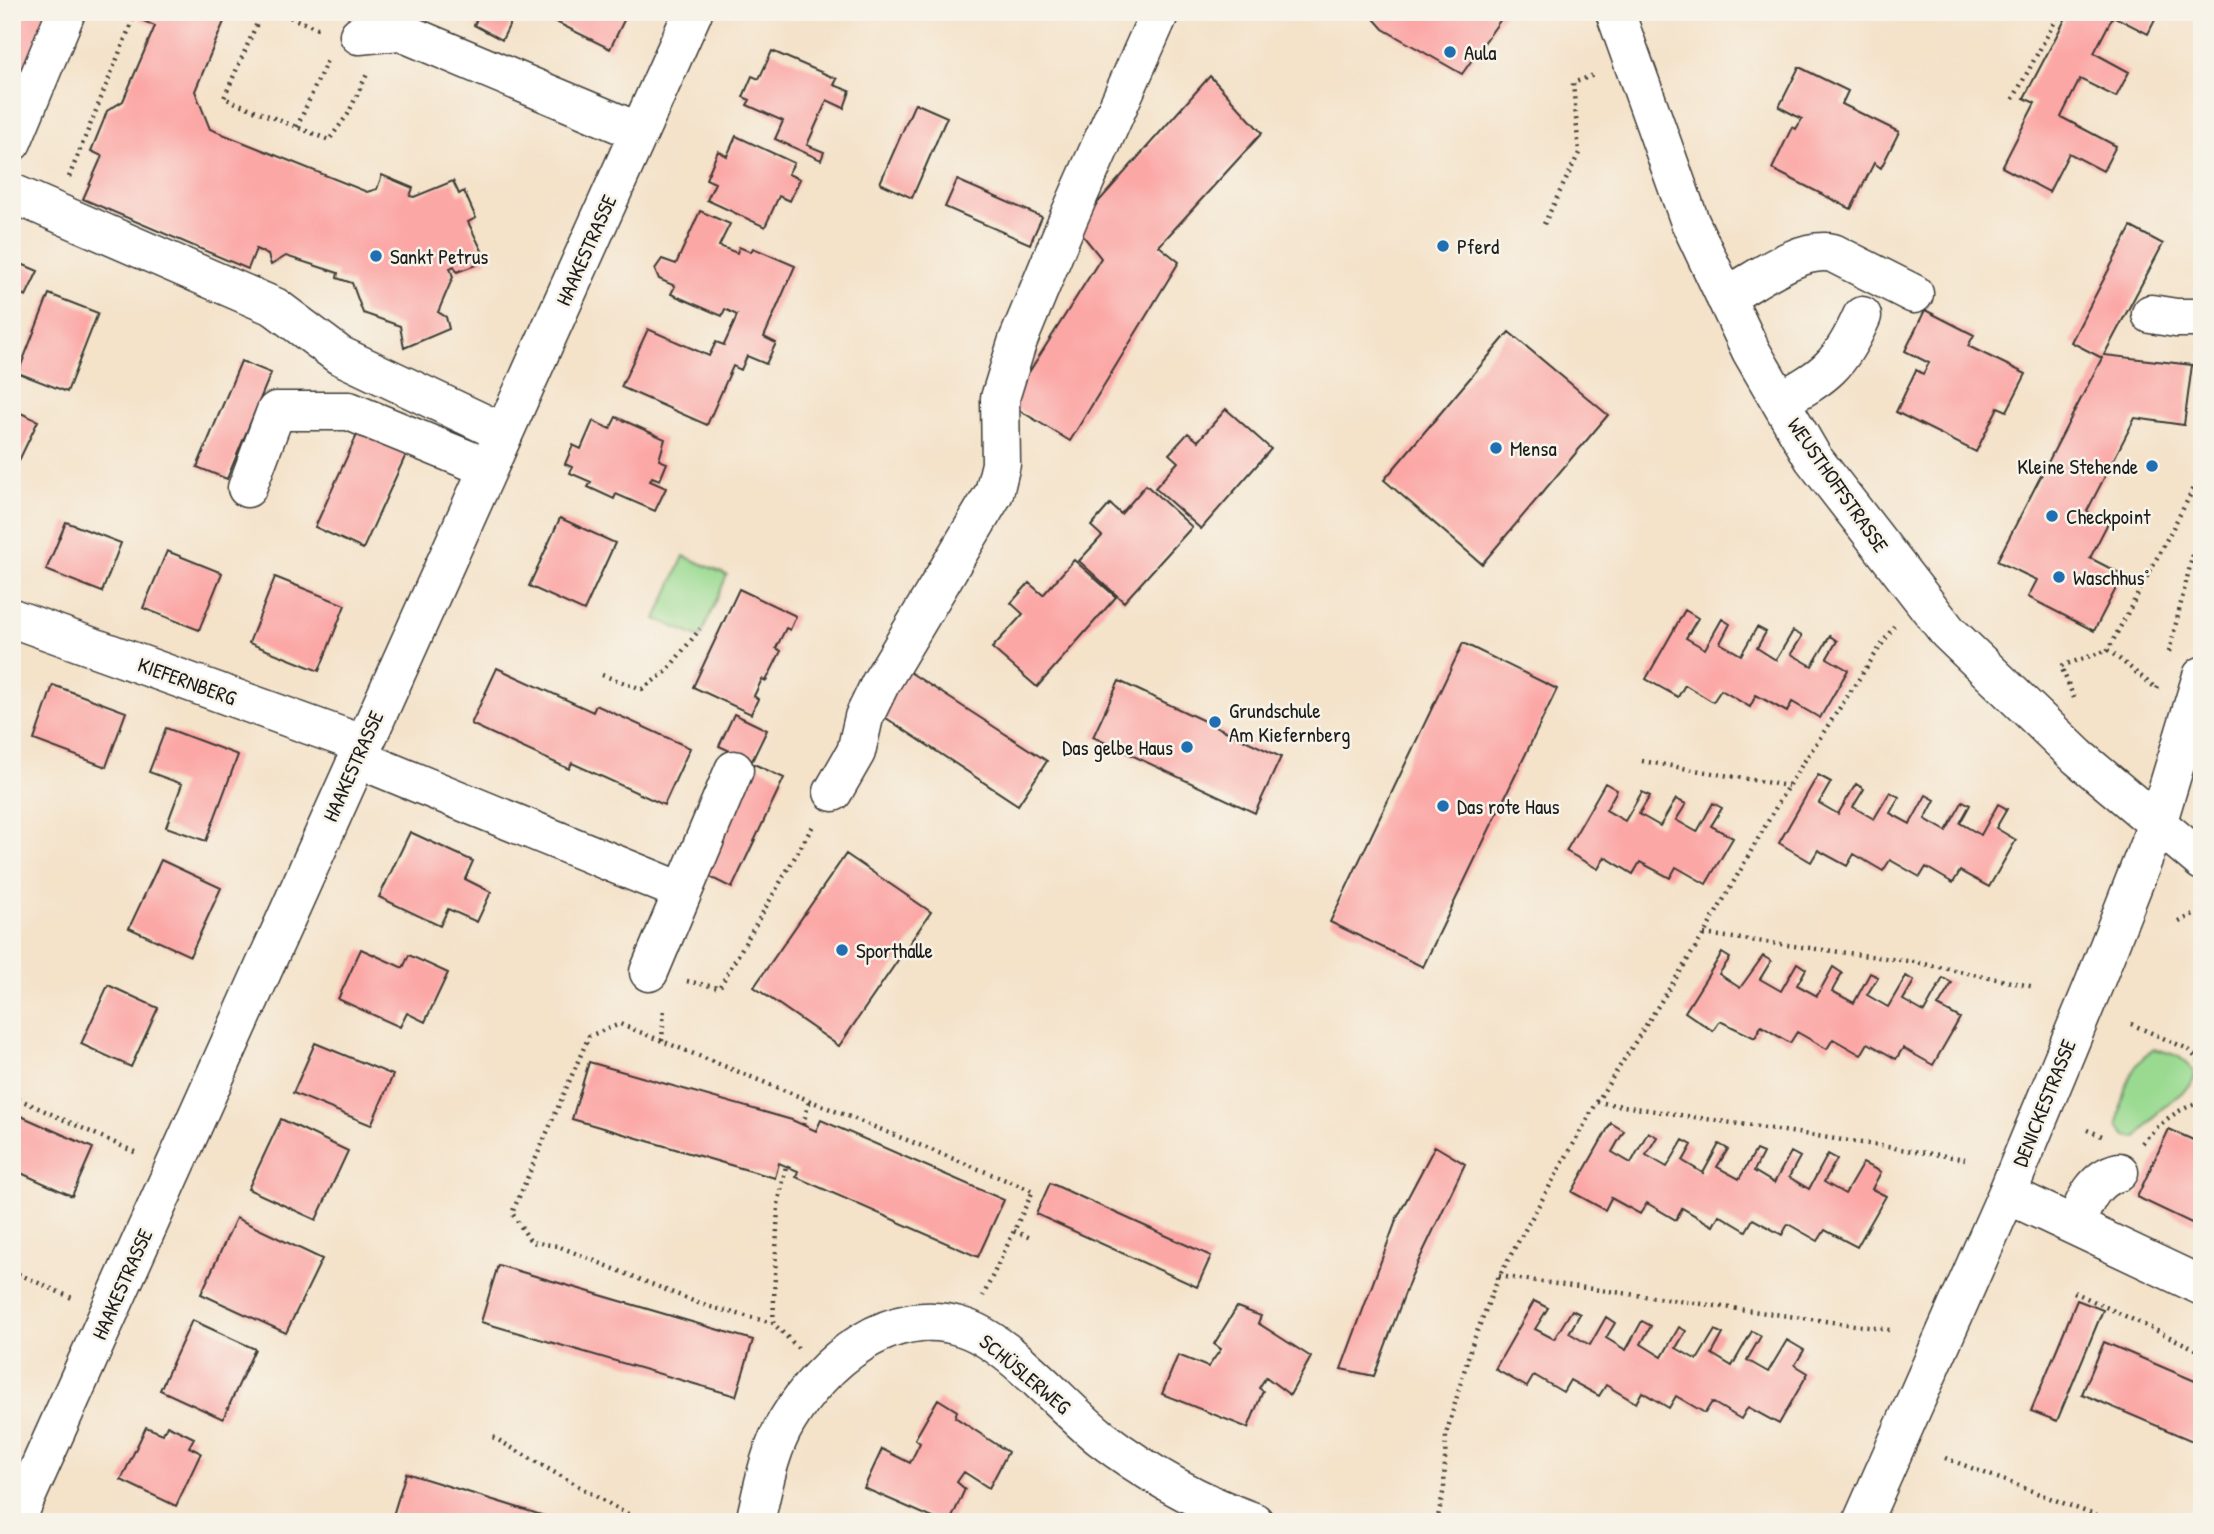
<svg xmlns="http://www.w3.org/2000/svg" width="2214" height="1534" viewBox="0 0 2214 1534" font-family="'Patrick Hand',sans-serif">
	<rect width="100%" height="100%" fill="#f7f3e8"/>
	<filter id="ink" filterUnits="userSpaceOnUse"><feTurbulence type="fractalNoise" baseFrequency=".0143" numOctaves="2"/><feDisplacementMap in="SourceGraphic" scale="14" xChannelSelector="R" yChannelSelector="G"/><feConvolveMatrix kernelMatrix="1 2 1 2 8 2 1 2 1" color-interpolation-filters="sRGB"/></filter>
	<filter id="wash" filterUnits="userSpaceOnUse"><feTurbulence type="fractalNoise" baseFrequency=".00686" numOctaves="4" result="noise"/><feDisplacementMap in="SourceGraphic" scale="28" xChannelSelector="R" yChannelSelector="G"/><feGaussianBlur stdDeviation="1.57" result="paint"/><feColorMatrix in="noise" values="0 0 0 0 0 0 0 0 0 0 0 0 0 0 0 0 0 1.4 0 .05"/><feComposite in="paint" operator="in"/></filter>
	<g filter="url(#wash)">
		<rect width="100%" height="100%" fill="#f4e2c9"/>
		<path fill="#99da90" stroke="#5a7b56" stroke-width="2" d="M 684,556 L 727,575 L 700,638 L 656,619 Z
			M 2154,1049 C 2173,1053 2187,1057 2195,1076 L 2190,1086 L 2159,1111 L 2137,1138 L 2126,1136 L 2118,1126 C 2121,1097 2128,1065 2154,1049 Z"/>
		<g id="blocks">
			<path fill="#fba7a6" d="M 12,12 L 55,12 L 12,108 Z
				M 142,12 L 228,12 L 195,91 L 210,129 L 367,192 L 377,189 L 382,175 L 413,188 L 410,196 L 414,197 L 453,181 L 459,194 L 464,191 L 476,218 L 468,222 L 487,261 L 457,272 L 454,266 L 450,268 L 453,277 L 438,312 L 446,317 L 449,329 L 404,348 L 400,326 L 363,313 L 352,283 L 337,278 L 338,273 L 286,256 L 271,265 L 268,255 L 256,249 L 248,269 L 83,199 L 102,156 L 91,151 L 103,122 L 107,111 L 123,101 L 155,26 L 139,19 Z
				M 480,12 L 516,12 L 502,40 L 474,25 Z
				M 551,12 L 628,12 L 610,49 L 548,18 Z
				M 1368,12 L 1506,12 L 1462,74 L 1383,29 Z
				M 2069,12 L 2159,12 L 2148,34 L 2113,16 L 2094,53 L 2129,72 L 2116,97 L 2080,79 L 2061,117 L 2116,146 L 2103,171 L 2069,153 L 2049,192 L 2002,167 L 2035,103 L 2024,98 Z
				M 772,51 L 837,79 L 834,85 L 850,91 L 844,108 L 827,100 L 807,145 L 824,152 L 821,160 L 775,139 L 783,121 L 747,105 L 750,100 L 743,97 L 752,76 L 759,79 Z
				M 1799,67 L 1848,91 L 1842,104 L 1899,132 L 1881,168 L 1874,163 L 1851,209 L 1772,169 L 1792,127 L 1796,129 L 1802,119 L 1779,107 Z
				M 1210,76 L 1262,133 L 1159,246 L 1179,262 L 1070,441 L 1009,404 L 1101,258 L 1076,227 Z
				M 915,103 L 947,117 L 912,198 L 880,183 Z
				M 736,136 L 794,163 L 788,174 L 800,179 L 790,201 L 779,196 L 765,227 L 707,200 L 715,183 L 706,179 L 718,151 L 727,156 Z
				M 957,180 L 1042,217 L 1030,244 L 945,207 Z
				M 700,211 L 730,224 L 719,246 L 737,253 L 739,247 L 751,252 L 753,248 L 795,266 L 764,337 L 776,343 L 766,364 L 747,356 L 741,370 L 733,366 L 707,425 L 621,387 L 648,329 L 709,356 L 716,342 L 724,345 L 734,323 L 737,315 L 725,309 L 722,316 L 671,294 L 675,286 L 659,279 L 655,269 L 662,259 L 676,264 Z
				M 2131,227 L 2163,244 L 2104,355 L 2192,365 L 2184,425 L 2135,418 L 2087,511 L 2108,523 L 2090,558 L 2123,575 L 2094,631 L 2028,597 L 2037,580 L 1997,561 L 2102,358 L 2071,342 Z
				M 12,260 L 38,271 L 26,296 L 12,290 Z
				M 49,294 L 98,313 L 67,392 L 18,373 Z
				M 1925,310 L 1974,335 L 1968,346 L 2026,374 L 2007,411 L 1998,407 L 1976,452 L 1896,412 L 1916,370 L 1923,374 L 1929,363 L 1905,351 Z
				M 1509,332 L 1608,415 L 1482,564 L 1384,480 Z
				M 241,361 L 271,373 L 227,479 L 197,467 Z
				M 12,409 L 38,421 L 12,475 Z
				M 1226,409 L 1271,449 L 1201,529 L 1155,488 L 1178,462 L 1169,454 L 1188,433 L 1198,441 Z
				M 616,417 L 665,439 L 659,460 L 667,463 L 660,480 L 652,477 L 650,481 L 666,488 L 655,511 L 616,494 L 614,499 L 588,487 L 591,482 L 570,473 L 572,467 L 565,464 L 573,445 L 581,449 L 593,421 L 610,429 Z
				M 361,426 L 409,448 L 363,549 L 315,527 Z
				M 1146,485 L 1192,527 L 1124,602 L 1079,561 L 1102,536 L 1091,526 L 1110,504 L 1121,514 Z
				M 560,518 L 615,543 L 584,611 L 529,586 Z
				M 66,522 L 121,543 L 102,592 L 46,570 Z
				M 167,551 L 222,573 L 199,630 L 143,608 Z
				M 1074,560 L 1116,597 L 1037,687 L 992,648 L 1023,614 L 1011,603 L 1029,583 L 1043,595 Z
				M 275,577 L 345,605 L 319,671 L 249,643 Z
				M 739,589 L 796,616 L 790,630 L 786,628 L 776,648 L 781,651 L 766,681 L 762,679 L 754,696 L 758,699 L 751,714 L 693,687 Z
				M 1685,610 L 1698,618 L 1686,638 L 1705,649 L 1722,619 L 1730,624 L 1720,643 L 1741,655 L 1757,627 L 1766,632 L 1757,648 L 1776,660 L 1793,631 L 1802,636 L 1791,654 L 1812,666 L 1830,636 L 1837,641 L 1827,658 L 1848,670 L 1820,718 L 1792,702 L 1787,712 L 1756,695 L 1750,707 L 1721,690 L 1713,702 L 1685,685 L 1678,697 L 1646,679 Z
				M 1463,643 L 1557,689 L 1423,967 L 1330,922 Z
				M 497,668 L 593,712 L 596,705 L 690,748 L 664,805 L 572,763 L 569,769 L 471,724 Z
				M 908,671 L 1047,761 L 1018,805 L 880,714 Z
				M 1119,681 L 1281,757 L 1255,813 L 1093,737 Z
				M 53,685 L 126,712 L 106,767 L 34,740 Z
				M 734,714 L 767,730 L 752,761 L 719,746 Z
				M 166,728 L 238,755 L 206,841 L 166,827 L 182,784 L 149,772 Z
				M 754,764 L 784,778 L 732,888 L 702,873 Z
				M 1818,775 L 1831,782 L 1819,803 L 1838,814 L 1856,784 L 1864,789 L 1853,807 L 1874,819 L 1890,792 L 1899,797 L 1890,813 L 1910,824 L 1926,795 L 1935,800 L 1925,819 L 1946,831 L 1963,801 L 1970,805 L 1960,823 L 1981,835 L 1998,804 L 2007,809 L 1996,828 L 2016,840 L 1989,887 L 1960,871 L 1953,883 L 1926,867 L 1920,877 L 1890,860 L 1883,871 L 1854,854 L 1847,866 L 1818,850 L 1811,862 L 1779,843 Z
				M 1605,783 L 1617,790 L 1606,810 L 1625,821 L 1642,792 L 1650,796 L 1639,814 L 1660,826 L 1676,799 L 1686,804 L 1676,820 L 1697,832 L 1713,803 L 1722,808 L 1711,826 L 1733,838 L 1706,884 L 1676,867 L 1670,878 L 1640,862 L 1633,874 L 1605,857 L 1598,869 L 1566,851 Z
				M 410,832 L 473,861 L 465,879 L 491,892 L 477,922 L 448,909 L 440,926 L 379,897 Z
				M 846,854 L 931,912 L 839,1046 L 754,987 Z
				M 161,860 L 221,888 L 190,956 L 129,928 Z
				M 361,949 L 403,968 L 409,955 L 448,973 L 425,1022 L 407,1013 L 400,1027 L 338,999 Z
				M 1722,953 L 1730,958 L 1719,974 L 1740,988 L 1763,956 L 1771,961 L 1760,979 L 1781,991 L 1797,963 L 1806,969 L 1797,985 L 1817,996 L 1833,967 L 1842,973 L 1832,991 L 1854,1003 L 1870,973 L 1878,977 L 1867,995 L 1888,1007 L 1906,976 L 1914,981 L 1903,1000 L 1924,1012 L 1943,978 L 1952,983 L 1938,1006 L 1960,1018 L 1933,1065 L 1903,1048 L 1896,1059 L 1868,1043 L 1861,1055 L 1833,1039 L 1827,1049 L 1797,1032 L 1790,1043 L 1761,1026 L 1755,1038 L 1720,1021 L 1713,1031 L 1685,1012 Z
				M 108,985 L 158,1008 L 131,1067 L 81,1044 Z
				M 315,1043 L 393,1075 L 371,1125 L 293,1093 Z
				M 589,1062 L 792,1120 L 816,1131 L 821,1120 L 1004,1200 L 978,1257 L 796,1177 L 798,1171 L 779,1163 L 775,1178 L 572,1119 Z
				M 12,1112 L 93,1148 L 72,1196 L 12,1169 Z
				M 281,1119 L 348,1151 L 316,1220 L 248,1189 Z
				M 1611,1123 L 1624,1131 L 1612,1152 L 1631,1163 L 1648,1132 L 1657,1137 L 1646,1155 L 1667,1167 L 1683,1140 L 1692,1145 L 1683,1161 L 1703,1173 L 1719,1144 L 1728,1149 L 1717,1167 L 1739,1179 L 1756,1150 L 1763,1153 L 1754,1171 L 1774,1183 L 1791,1152 L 1800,1157 L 1789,1177 L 1809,1189 L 1828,1154 L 1837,1159 L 1824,1182 L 1845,1194 L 1863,1163 L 1881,1172 L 1872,1189 L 1886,1196 L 1857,1247 L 1825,1230 L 1818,1241 L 1788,1224 L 1782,1235 L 1753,1219 L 1746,1231 L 1719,1215 L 1713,1226 L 1682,1208 L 1676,1220 L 1647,1203 L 1640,1214 L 1611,1198 L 1605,1210 L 1572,1192 Z
				M 2169,1129 L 2202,1144 L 2202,1228 L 2137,1197 Z
				M 1435,1146 L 1465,1164 L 1411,1277 L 1374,1376 L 1341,1369 L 1397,1218 Z
				M 1050,1183 L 1211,1256 L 1197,1287 L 1036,1214 Z
				M 236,1218 L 322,1259 L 286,1333 L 201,1294 Z
				M 498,1265 L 753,1340 L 736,1396 L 481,1322 Z
				M 2077,1300 L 2103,1310 L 2057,1421 L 2031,1411 Z
				M 1534,1301 L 1548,1308 L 1535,1329 L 1554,1339 L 1572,1310 L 1580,1314 L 1569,1333 L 1590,1345 L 1606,1317 L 1615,1323 L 1606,1338 L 1626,1350 L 1642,1321 L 1651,1326 L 1641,1344 L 1662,1357 L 1679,1327 L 1686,1331 L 1676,1348 L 1697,1360 L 1715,1330 L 1723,1334 L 1712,1354 L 1732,1366 L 1752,1331 L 1761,1336 L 1747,1360 L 1768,1372 L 1787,1340 L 1804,1350 L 1795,1365 L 1808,1373 L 1779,1424 L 1748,1407 L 1741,1419 L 1712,1402 L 1705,1413 L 1676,1396 L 1669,1408 L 1642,1392 L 1636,1403 L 1606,1385 L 1599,1396 L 1570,1380 L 1563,1392 L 1534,1375 L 1527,1387 L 1495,1369 Z
				M 1237,1307 L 1261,1316 L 1258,1323 L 1311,1357 L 1290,1395 L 1266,1377 L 1259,1388 L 1263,1391 L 1248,1428 L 1162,1394 L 1178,1355 L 1208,1367 L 1221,1349 L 1214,1344 Z
				M 192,1320 L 255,1349 L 223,1419 L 160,1390 Z
				M 2104,1342 L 2202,1384 L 2202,1445 L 2082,1394 Z
				M 938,1399 L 957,1411 L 955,1417 L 1008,1452 L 989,1488 L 964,1472 L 957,1482 L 965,1489 L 950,1522 L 942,1522 L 864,1488 L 882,1449 L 910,1463 L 920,1443 L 915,1439 Z
				M 167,1425 L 194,1438 L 189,1447 L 201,1453 L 176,1506 L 121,1480 L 146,1427 L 163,1434 Z
				M 406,1473 L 532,1512 L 562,1522 L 391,1522 Z"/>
		</g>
	</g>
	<g filter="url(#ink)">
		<use href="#blocks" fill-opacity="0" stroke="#3c3a36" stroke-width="2"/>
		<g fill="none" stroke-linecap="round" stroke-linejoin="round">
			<defs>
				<path id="minor" d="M 1615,12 L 1690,222 L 1751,351 L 1813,458 L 1948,632 L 2078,757 L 2202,861
					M 359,35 L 399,31 L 639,132
					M 12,142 L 66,12
					M 12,193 L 275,307 L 339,355 L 504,433
					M 1725,297 C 1756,281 1799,246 1833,253 L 1914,294
					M 2151,314 L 2176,318 L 2202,318
					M 1780,401 C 1826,375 1840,366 1862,316
					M 247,488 L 276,411 L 349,411 L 488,468
					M 12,618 L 362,744
					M 356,758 L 681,891
					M 833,792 L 856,752 L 864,717 L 880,684 L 994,493 L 1001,464 L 1000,398 L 1017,343 L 1069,217 L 1160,12
					M 649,972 L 734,770
					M 2007,1194 L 2202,1286
					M 2075,1225 C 2084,1203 2093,1178 2119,1172
					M 15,1522 L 693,12
					M 755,1522 C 763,1488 769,1451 787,1421 C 822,1362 892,1302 965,1328 C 1011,1344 1062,1407 1101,1438 C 1148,1474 1198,1502 1254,1522
					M 1862,1522 L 2007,1194 L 2094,984 L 2157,824 L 2202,676"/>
			</defs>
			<use href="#minor" stroke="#3c3a36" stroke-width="41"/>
			<path stroke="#3c3a36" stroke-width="4.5" stroke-dasharray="2 5" stroke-linecap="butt" d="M 262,12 L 224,98 L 329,140 L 348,114 L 368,72
				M 277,12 L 322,30
				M 2013,99 L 2060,12
				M 297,127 L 328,58
				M 69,177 L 136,12
				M 1544,224 L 1579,153 L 1573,83 L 1594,75
				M 2169,652 L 2200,525 L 2202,492
				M 602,675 L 642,689 L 666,672 L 700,629
				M 2158,687 L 2157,689 L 2108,650 L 2202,473
				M 2074,698 L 2061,666 L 2108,650
				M 1642,761 L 1788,786
				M 2179,922 L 2199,911
				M 1704,934 L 1915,962 L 2035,987
				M 687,981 L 719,988 L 814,824
				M 2131,1024 L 2188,1049 L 2202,1064
				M 662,1041 L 664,1007
				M 12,1096 L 139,1154
				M 1597,1102 L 1965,1159
				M 803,1125 L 809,1101
				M 2087,1130 L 2102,1136
				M 2142,1143 C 2160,1123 2176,1109 2202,1102
				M 1014,1231 L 1033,1239
				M 12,1271 L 72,1298
				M 1499,1276 L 1890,1330
				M 2074,1292 L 2202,1352
				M 773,1323 L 778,1205 L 786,1166
				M 798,1348 L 773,1323 L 703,1305 L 558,1246 L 531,1242 L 512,1213 L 589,1036 L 620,1024 L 1033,1191 L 983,1296
				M 493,1437 L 625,1513 L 661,1522
				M 1945,1458 L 2113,1522
				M 1437,1522 L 1444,1488 L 1446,1435 L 1471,1347 L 1499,1276 L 1597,1102 L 1704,934 L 1788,786 L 1894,626"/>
			<use href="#minor" stroke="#fff" stroke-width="38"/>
		</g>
	</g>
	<g fill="#1f6fb2" stroke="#f7f3e8" stroke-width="2.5">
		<circle cx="1450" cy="52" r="7"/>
		<circle cx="1443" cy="246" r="7"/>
		<circle cx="376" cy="256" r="7"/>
		<circle cx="1496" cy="448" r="7"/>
		<circle cx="2152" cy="466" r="7"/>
		<circle cx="2052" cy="516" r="7"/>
		<circle cx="2059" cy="577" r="7"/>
		<circle cx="1215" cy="722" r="7"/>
		<circle cx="1187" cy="747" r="7"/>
		<circle cx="1443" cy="806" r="7"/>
		<circle cx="842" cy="950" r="7"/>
	</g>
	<g text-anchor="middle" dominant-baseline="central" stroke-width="5" stroke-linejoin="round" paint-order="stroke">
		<g font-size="21" fill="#1c1c1c" stroke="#f7f3e8" text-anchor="start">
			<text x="1464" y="52">Aula</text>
			<text x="1457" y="246">Pferd</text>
			<text x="390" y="256">Sankt Petrus</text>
			<text x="1510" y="448">Mensa</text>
			<text x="2138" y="466" text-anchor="end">Kleine Stehende</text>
			<text x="2066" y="516">Checkpoint</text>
			<text x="2073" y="577">Waschhus°</text>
			<text x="1229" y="710">Grundschule<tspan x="1229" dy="24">Am Kiefernberg</tspan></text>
			<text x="1173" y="747" text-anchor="end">Das gelbe Haus</text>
			<text x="1457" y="806">Das rote Haus</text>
			<text x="856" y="950">Sporthalle</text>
		</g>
		<g font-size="21" fill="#1c1c1c" stroke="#f7f3e8">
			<text transform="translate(586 250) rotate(-66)">HAAKESTRASSE</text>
			<text transform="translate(1838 485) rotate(55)">WEUSTHOFFSTRASSE</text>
			<text transform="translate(187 681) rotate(20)">KIEFERNBERG</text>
			<text transform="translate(353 766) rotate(-66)">HAAKESTRASSE</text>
			<text transform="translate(2044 1103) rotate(-68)">DENICKESTRASSE</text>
			<text transform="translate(122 1284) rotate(-66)">HAAKESTRASSE</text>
			<text transform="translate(1025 1374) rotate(40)">SCHÜSLERWEG</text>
		</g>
	</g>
	<rect width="2214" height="1534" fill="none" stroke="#f7f3e8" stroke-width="42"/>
</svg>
